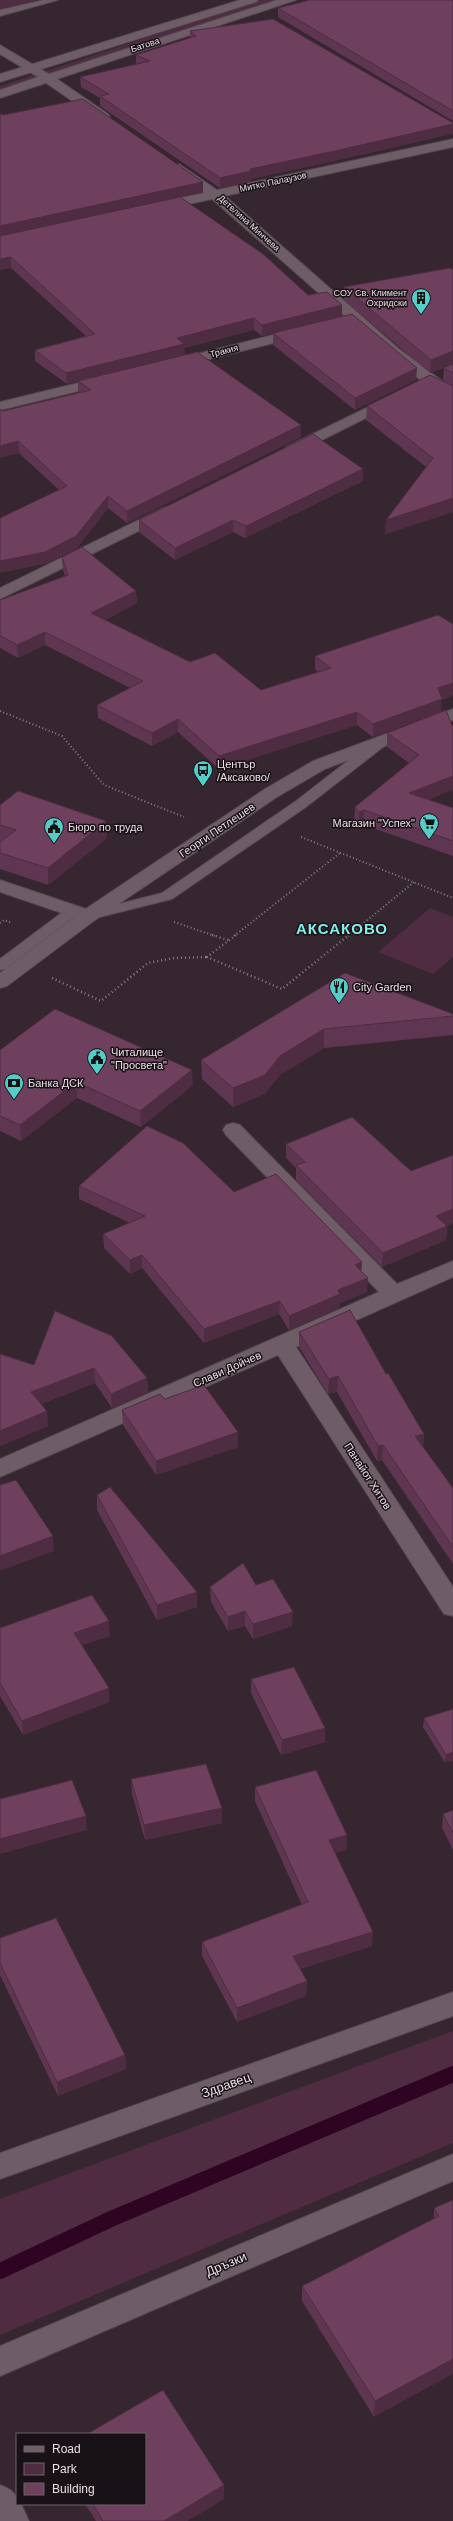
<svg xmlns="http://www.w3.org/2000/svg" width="453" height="2521" viewBox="0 0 453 2521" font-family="Arial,sans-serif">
	<rect width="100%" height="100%" fill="#35262f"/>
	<path fill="#502c43" d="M 0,0 L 39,0 L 0,9 Z
		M 261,0 L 290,0 L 0,94 L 0,86 Z
		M 430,908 L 453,917 L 453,957 L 433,974 L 378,952 Z
		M 453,2031 L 453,2143 L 0,2335 L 0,2199 Z"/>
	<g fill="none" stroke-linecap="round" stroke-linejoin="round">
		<path stroke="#2f0423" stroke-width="16" d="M 0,2271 L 111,2219 L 453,2074"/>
		<defs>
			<path id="service" d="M 44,0 L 58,0 L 0,16 L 0,10 Z
				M 382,737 L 388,741 L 387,744 L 306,807 L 172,899 L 88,920 L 81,916 L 83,913 L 162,893 L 296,801 L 377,738 Z
				M 73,907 L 80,911 L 78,914 L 5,969 L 0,970 L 0,959 L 68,908 Z"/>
			<path id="minor" d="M 277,0 L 296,0 L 57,79 L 108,114 L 110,117 L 108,120 L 100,120 L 46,83 L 0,98 L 0,90 L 38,77 L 0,54 L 0,45 L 49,74 Z
				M 453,139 L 453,147 L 225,196 L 399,349 L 453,389 L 453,399 L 427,385 L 398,363 L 212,199 L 157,211 L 150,207 L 152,204 L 204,193 L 174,171 L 173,168 L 179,164 L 217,190 Z
				M 301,328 L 308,332 L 306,335 L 173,368 L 166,364 L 168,361 Z
				M 107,376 L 112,377 L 114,380 L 112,383 L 0,410 L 0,402 Z
				M 393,395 L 400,399 L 398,402 L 296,453 L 291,455 L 283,450 L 286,447 Z
				M 165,507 L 171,509 L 173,512 L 171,515 L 0,599 L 0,588 Z
				M 0,880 L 95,912 L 98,916 L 95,920 L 88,922 L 0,892 Z
				M 233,1123 L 240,1125 L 397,1284 L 453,1261 L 453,1277 L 296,1347 L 453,1587 L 453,1616 L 444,1614 L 278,1355 L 0,1477 L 0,1459 L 379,1292 L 226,1135 L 223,1130 L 226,1125 Z
				M 453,1992 L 453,2016 L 0,2179 L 0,2153 Z
				M 453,2154 L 453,2181 L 0,2376 L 0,2346 Z
				M 0,2485 C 10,2489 17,2492 17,2504 L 21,2504 L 29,2521 L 0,2521 Z"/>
			<path id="secondary" d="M 240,0 L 258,0 L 256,2 L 0,82 L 0,74 Z
				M 453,709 L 453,720 L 325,769 L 277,797 L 95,920 L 7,986 L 0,988 L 0,973 L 81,912 L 265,789 L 313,761 Z"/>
		</defs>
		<use href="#service" stroke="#52454d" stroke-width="2"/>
		<use href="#minor" stroke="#52454d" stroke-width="2"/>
		<use href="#secondary" stroke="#52454d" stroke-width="2"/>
		<path stroke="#897c84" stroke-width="2" stroke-dasharray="1 2.5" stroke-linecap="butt" d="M 0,711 L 62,736 L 104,785 L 184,817
			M 301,837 L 453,898
			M 174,922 L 215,936
			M 0,923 L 4,920 L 12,923
			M 234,936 L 340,853
			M 348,936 L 414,882"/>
		<path stroke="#897c84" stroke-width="2.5" stroke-dasharray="1 3" stroke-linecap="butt" d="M 212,935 L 228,940
			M 236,935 L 207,957 L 282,989 L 349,935
			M 52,978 L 101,1001 L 148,963 L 174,958 L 207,957"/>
		<use href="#service" fill="#6e5d67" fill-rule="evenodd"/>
		<use href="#minor" fill="#6e5d67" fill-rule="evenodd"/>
		<use href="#secondary" fill="#6e5d67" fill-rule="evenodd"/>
	</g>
	<path fill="#5f3651" d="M 453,0 L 453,121 L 278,17 L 278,8 Z
		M 190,31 L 335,161 L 251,179 L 251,182 L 220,188 L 100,106 L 100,98 L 81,87 L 80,77 L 136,65 L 136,55 L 190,38 Z
		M 0,114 L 203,182 L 203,192 L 148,204 L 308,295 L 342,316 L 416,380 L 355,410 L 273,345 L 273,333 L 262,336 L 254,330 L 184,348 L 185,355 L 301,437 L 127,523 L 108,508 L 77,548 L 45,564 L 59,490 L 19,453 L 3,411 L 79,393 L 78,392 L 78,381 L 67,384 L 35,361 L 35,350 L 86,336 L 11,268 L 0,270 Z
		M 453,270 L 453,512 L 385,534 L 386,520 L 426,467 L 366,420 L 367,406 L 443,381 L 444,368 L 430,373 L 344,300 L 344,287 Z
		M 363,481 L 245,538 L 233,532 L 175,560 L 139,532 L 139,520 Z
		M 62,557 L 136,591 L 137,603 L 105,620 L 190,662 L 261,690 L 318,672 L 315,669 L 315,656 L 453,624 L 453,695 L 442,700 L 373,737 L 357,725 L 219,769 L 178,732 L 152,746 L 98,718 L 97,705 L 130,688 L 45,645 L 18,658 L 0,648 L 0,600 L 65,576 L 63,570 Z
		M 446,710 L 429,800 L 453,808 L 453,856 L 364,825 L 359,827 L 354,822 L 355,807 L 409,763 L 387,747 L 387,733 Z
		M 0,805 L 106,821 L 107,838 L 48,885 L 0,869 L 0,842 L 1,841 L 0,841 Z
		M 345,973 L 453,1014 L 453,1035 L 324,1048 L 280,1075 L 265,1094 L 233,1107 L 202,1079 L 201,1060 Z
		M 0,1050 L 193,1085 L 141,1127 L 77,1098 L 21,1141 L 0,1131 Z
		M 286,1144 L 411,1171 L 453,1155 L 453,1223 L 447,1226 L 446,1240 L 382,1267 L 296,1180 L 296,1168 L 286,1158 Z
		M 79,1186 L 234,1192 L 361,1271 L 367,1292 L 340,1303 L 339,1308 L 289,1330 L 279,1314 L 204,1343 L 142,1268 L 130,1274 L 104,1248 L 103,1234 L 130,1223 L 79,1199 Z
		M 55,1311 L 147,1378 L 148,1392 L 112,1408 L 95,1383 L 41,1404 L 48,1426 L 0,1446 L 0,1354 L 34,1365 Z
		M 299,1332 L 386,1374 L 424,1434 L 423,1447 L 453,1488 L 453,1564 L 382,1460 L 377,1461 L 337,1392 L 328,1394 L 299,1347 Z
		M 165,1399 L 238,1447 L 156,1475 L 123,1425 L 122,1410 Z
		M 97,1495 L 197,1607 L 157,1620 L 97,1510 Z
		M 256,1585 L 292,1626 L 253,1639 L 245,1626 L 228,1631 L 211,1602 L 210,1587 Z
		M 0,1628 L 110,1636 L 82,1645 L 109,1688 L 109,1702 L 23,1735 L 0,1696 Z
		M 251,1679 L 325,1728 L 325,1742 L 281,1755 L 251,1693 Z
		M 453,1709 L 445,1763 L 423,1727 L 424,1718 Z
		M 131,1779 L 222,1823 L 145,1840 L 132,1794 Z
		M 255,1787 L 347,1835 L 346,1850 L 335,1853 L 372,1946 L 300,1969 L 307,1981 L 306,1996 L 237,2022 L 202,1956 L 202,1942 L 302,1905 L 255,1801 Z
		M 453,1810 L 453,1850 L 442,1828 L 443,1814 Z
		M 0,1938 L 125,2055 L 126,2069 L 58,2096 L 0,1975 Z
		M 453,2200 L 374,2417 L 302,2301 L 302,2286 L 434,2219 L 434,2208 Z
		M 224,2485 L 224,2499 L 187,2521 L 96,2521 L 85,2504 L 145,2504 Z"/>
	<path fill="#4e2c42" d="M 453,124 L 453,134 L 335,161 L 251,179 L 251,182 L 220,188 L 220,178 L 250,169 Z
		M 203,182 L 203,192 L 0,236 L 0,226 Z
		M 11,257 L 11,268 L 0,270 L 0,259 Z
		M 342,305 L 342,316 L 262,336 L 262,325 Z
		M 254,318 L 254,330 L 184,348 L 185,355 L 67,384 L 66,373 L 177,338 Z
		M 453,351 L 453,365 L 430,373 L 431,360 Z
		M 417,368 L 416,380 L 355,410 L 355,398 Z
		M 301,425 L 301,437 L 127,523 L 127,511 Z
		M 18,441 L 19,453 L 0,458 L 0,446 Z
		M 363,469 L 363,481 L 245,538 L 246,526 Z
		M 108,496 L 108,508 L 77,548 L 45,564 L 0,573 L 0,561 Z
		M 453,498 L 453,512 L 385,534 L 386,520 Z
		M 233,520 L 233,532 L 175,560 L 175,548 Z
		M 136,591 L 137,603 L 92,626 L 91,613 Z
		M 45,632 L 45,645 L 18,658 L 17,645 Z
		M 453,683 L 453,695 L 442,700 L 441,712 L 373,737 L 373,724 L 438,688 Z
		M 357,712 L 357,725 L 219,769 L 219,756 Z
		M 178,719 L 178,732 L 152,746 L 152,733 Z
		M 453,776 L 453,790 L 408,808 L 409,793 Z
		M 364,810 L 364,825 L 359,827 L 359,812 Z
		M 106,821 L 107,838 L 48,885 L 48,868 Z
		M 324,1029 L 324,1048 L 280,1075 L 265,1094 L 233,1107 L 233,1088 L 280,1056 Z
		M 192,1070 L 193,1085 L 141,1127 L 140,1111 Z
		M 76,1082 L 77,1098 L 21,1141 L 20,1125 Z
		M 453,1209 L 453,1223 L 447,1226 L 446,1240 L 382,1267 L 383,1253 L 436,1216 Z
		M 142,1255 L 142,1268 L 130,1274 L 130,1260 Z
		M 362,1262 L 361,1276 L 355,1265 Z
		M 368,1278 L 367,1292 L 340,1303 L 339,1308 L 289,1330 L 289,1316 L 338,1290 Z
		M 280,1301 L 279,1314 L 204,1343 L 204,1329 Z
		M 94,1368 L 95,1383 L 32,1407 L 31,1392 Z
		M 338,1376 L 337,1392 L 328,1394 L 329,1379 Z
		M 147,1378 L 148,1392 L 112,1408 L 111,1394 Z
		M 47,1411 L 48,1426 L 0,1446 L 0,1431 Z
		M 238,1432 L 238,1447 L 156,1475 L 156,1461 Z
		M 424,1434 L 423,1449 L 415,1436 Z
		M 383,1445 L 382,1460 L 377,1461 L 378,1446 Z
		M 53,1536 L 54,1551 L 0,1571 L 0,1556 Z
		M 197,1592 L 197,1607 L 157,1620 L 157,1605 Z
		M 245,1611 L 245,1626 L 228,1631 L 228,1617 Z
		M 293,1612 L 292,1626 L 253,1639 L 253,1624 Z
		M 109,1621 L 110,1636 L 75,1647 L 74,1633 Z
		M 109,1688 L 109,1702 L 23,1735 L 22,1721 Z
		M 325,1728 L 325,1742 L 281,1755 L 282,1740 Z
		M 453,1752 L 453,1761 L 445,1763 L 446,1755 Z
		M 222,1808 L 222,1823 L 145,1840 L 144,1825 Z
		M 86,1816 L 87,1830 L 0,1854 L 0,1839 Z
		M 347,1835 L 346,1850 L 328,1855 L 329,1840 Z
		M 373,1932 L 372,1946 L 292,1971 L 293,1956 Z
		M 307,1981 L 306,1996 L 237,2022 L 237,2008 Z
		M 125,2055 L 126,2069 L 58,2096 L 57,2082 Z
		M 453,2359 L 453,2374 L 374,2417 L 375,2401 Z
		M 224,2485 L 224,2499 L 187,2521 L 164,2521 Z"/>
	<path fill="#6f3f5e" stroke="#4e2c42" d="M 310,0 L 453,0 L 453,111 L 278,8 Z
		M 273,19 L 453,123 L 453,124 L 335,151 L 250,169 L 251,171 L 220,178 L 100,96 L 109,94 L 80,77 L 150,61 L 136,55 L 196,36 L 190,31 Z
		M 83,99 L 203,182 L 0,226 L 0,114 L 3,115 Z
		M 180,197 L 263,254 L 308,295 L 327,292 L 342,305 L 262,325 L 254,318 L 177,338 L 184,344 L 66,373 L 35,350 L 95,334 L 11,257 L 0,259 L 0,236 Z
		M 450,268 L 453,270 L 453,351 L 431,360 L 344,287 Z
		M 352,314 L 417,368 L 355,398 L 273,333 Z
		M 197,352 L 301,425 L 127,511 L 108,496 L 76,536 L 45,552 L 0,561 L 0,518 L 67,486 L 18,441 L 0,446 L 0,409 L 3,411 L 91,390 L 78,381 Z
		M 453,364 L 453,373 L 444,368 Z
		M 430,375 L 453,386 L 453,498 L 386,520 L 433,458 L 367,406 Z
		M 313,434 L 363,469 L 246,526 L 233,520 L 175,548 L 139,520 Z
		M 82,547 L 136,591 L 91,613 L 190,662 L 215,653 L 261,690 L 331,668 L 315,656 L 438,615 L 453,624 L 453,683 L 438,688 L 442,699 L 373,724 L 357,712 L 219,756 L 178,719 L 152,733 L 97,705 L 143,681 L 45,632 L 17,645 L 0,635 L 0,600 L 68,575 L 62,557 Z
		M 446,710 L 452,726 L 453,725 L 453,776 L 409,793 L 453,808 L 453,841 L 364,810 L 359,812 L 355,807 L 419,755 L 387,733 Z
		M 18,791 L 106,821 L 48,868 L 0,853 L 0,842 L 16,830 L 0,825 L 0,805 Z
		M 345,973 L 453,1014 L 453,1016 L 324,1029 L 280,1056 L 265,1075 L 233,1088 L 201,1060 Z
		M 55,1009 L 192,1070 L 140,1111 L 76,1082 L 20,1125 L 0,1116 L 0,1050 Z
		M 352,1117 L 411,1171 L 453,1155 L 453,1209 L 436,1216 L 447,1226 L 383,1253 L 296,1165 L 305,1162 L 286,1144 Z
		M 147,1126 L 183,1143 L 234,1192 L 276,1174 L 362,1262 L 355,1265 L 368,1278 L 338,1290 L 340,1294 L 289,1316 L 280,1301 L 204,1329 L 142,1255 L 130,1260 L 103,1234 L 145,1216 L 79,1186 Z
		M 350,1310 L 386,1374 L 388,1373 L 424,1434 L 415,1436 L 453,1488 L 453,1547 L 383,1445 L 378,1446 L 338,1376 L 329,1379 L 299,1332 Z
		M 55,1311 L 112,1336 L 147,1378 L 111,1394 L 94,1368 L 31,1392 L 47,1411 L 0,1431 L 0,1354 L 34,1365 Z
		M 204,1385 L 238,1432 L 156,1461 L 122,1410 L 160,1394 L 165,1399 Z
		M 16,1480 L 53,1536 L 0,1556 L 0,1485 Z
		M 110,1487 L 197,1592 L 157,1605 L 97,1495 Z
		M 243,1563 L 256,1585 L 273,1579 L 293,1612 L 253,1624 L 245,1611 L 228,1617 L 210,1587 Z
		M 92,1595 L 109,1621 L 74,1633 L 109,1688 L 22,1721 L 0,1683 L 0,1628 Z
		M 294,1667 L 325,1728 L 282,1740 L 251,1679 Z
		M 453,1709 L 453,1752 L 446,1755 L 424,1718 Z
		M 206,1764 L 222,1808 L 144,1825 L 131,1779 Z
		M 316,1770 L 347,1835 L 329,1840 L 373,1932 L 293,1956 L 307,1981 L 237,2008 L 202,1942 L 308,1902 L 255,1787 Z
		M 72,1780 L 86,1816 L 0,1839 L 0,1799 Z
		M 453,1810 L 453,1833 L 443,1814 Z
		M 56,1918 L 125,2055 L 57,2082 L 0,1963 L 0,1938 Z
		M 453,2200 L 453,2359 L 375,2401 L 302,2286 L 439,2216 L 434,2208 Z
		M 163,2390 L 224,2485 L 164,2521 L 103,2521 L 93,2504 L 145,2504 L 145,2434 L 87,2434 Z"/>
	<defs>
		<symbol id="building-pin" viewBox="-11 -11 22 30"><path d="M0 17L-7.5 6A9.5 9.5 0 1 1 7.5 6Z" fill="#54cdc9" stroke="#181116"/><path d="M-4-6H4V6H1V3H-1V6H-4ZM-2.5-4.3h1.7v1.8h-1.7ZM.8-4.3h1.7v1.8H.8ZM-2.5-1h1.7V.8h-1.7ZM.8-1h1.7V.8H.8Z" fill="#111"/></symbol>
		<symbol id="bus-pin" viewBox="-11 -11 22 30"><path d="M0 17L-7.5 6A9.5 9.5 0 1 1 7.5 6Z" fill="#54cdc9" stroke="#181116"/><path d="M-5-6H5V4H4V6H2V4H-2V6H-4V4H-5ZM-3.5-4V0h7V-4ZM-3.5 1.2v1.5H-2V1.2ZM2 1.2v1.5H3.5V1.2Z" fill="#111"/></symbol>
		<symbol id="supermarket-pin" viewBox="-11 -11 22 30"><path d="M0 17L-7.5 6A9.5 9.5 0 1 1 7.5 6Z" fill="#54cdc9" stroke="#181116"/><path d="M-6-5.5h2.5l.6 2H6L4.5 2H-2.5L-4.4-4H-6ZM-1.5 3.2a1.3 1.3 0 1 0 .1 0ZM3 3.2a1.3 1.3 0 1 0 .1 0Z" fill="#111"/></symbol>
		<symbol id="civic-pin" viewBox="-11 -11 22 30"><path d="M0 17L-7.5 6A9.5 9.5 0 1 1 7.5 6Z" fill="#54cdc9" stroke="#181116"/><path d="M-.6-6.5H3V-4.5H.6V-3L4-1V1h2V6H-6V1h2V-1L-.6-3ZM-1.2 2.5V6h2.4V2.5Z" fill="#111"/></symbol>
		<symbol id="restaurant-pin" viewBox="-11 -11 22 30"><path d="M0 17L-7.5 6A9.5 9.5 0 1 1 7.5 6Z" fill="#54cdc9" stroke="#181116"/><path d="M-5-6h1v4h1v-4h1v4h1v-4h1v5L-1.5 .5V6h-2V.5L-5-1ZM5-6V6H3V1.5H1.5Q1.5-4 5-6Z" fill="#111"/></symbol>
		<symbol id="bank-pin" viewBox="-11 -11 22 30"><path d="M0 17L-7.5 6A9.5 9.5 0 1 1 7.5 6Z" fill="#54cdc9" stroke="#181116"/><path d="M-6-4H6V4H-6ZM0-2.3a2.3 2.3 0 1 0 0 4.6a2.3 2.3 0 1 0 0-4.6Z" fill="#111"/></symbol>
	</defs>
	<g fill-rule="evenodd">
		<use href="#building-pin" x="410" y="287" width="22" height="30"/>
		<use href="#bus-pin" x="192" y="759" width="22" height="30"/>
		<use href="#supermarket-pin" x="418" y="812" width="22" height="30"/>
		<use href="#civic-pin" x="43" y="816" width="22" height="30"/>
		<use href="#restaurant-pin" x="328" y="976" width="22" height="30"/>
		<use href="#civic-pin" x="86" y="1047" width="22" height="30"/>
		<use href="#bank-pin" x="3" y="1072" width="22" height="30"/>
	</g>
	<g text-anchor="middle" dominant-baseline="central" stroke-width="3" stroke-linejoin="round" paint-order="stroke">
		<g font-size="9" fill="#eae0e6" stroke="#181116">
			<text transform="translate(145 45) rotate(-18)">Батова</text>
			<text transform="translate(273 182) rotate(-12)">Митко Палаузов</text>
			<text transform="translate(249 223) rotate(42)">Детелина Минчева</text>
			<text transform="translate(224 351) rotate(-14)">Тракия</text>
		</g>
		<g font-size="9" fill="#eae0e6" stroke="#181116" text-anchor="end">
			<text x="407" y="293">СОУ Св. Климент<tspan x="407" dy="10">Охридски</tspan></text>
		</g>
		<g font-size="11" fill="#eae0e6" stroke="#181116" text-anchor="start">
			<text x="217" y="764">Център<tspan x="217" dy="13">/Аксаково/</tspan></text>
			<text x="415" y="823" text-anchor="end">Магазин "Успех"</text>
			<text x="68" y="827">Бюро по труда</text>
			<text x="353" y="987">City Garden</text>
			<text x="111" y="1052">Читалище<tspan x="111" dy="13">"Просвета"</tspan></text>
			<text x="28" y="1083">Банка ДСК</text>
		</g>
		<g font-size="11" fill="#eae0e6" stroke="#181116">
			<text transform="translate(217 830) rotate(-34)">Георги Петлешев</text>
			<text transform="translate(227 1369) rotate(-24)">Слави Дойчев</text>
			<text transform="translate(368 1476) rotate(57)">Панайот Хитов</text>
		</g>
		<g font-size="13" fill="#eae0e6" stroke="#181116">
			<text transform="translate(226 2085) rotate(-20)">Здравец</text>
			<text transform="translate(226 2264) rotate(-23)">Дръзки</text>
		</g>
		<g font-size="15" font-weight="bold" letter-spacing="1" fill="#84efea" stroke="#181116">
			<text x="342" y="928">АКСАКОВО</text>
		</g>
	</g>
	<rect x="16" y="2433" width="130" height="72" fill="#181116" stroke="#6c6469"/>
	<rect x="24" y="2446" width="20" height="6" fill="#6e5d67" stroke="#6c6469"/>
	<text x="52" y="2453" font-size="12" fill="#eae0e6">Road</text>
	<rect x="24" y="2463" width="20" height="12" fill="#502c43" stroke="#6c6469"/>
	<text x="52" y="2473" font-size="12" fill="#eae0e6">Park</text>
	<rect x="24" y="2483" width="20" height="12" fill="#6f3f5e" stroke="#6c6469"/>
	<text x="52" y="2493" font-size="12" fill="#eae0e6">Building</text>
</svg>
